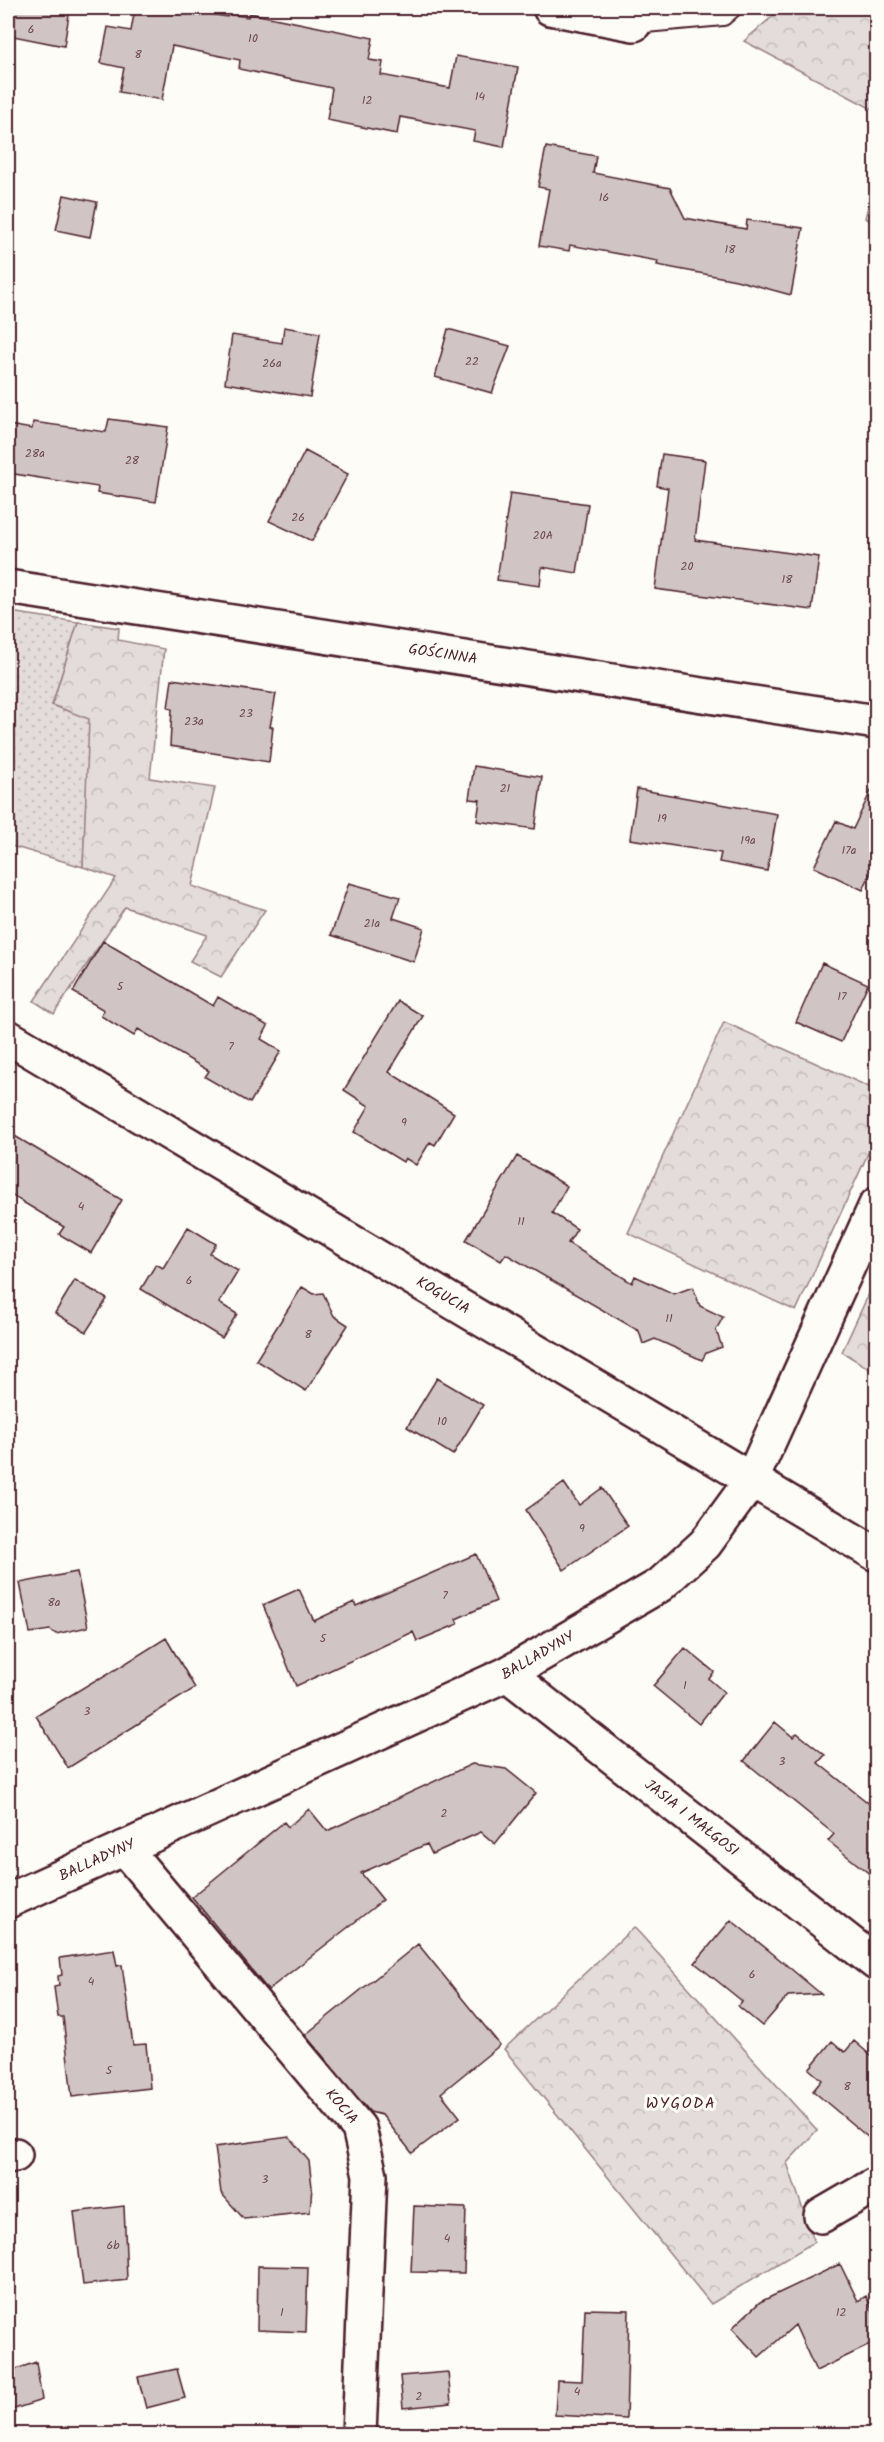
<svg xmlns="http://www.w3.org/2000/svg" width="884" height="2442" viewBox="0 0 884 2442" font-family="Kalam,sans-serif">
	<defs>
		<pattern id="green-dots" width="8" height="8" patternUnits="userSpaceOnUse" patternTransform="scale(1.5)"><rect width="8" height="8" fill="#e3dcda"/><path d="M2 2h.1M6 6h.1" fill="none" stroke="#c4bcbb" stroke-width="1.8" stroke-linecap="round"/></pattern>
		<pattern id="forest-crowns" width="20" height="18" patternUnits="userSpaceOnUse" patternTransform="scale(1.5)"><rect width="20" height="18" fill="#e3dcda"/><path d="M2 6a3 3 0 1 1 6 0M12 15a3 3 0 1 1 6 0" fill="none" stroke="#c4bcbb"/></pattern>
	</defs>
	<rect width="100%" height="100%" fill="#fdfcf7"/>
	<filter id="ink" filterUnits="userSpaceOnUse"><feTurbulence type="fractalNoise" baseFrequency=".0167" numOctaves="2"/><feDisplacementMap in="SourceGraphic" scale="12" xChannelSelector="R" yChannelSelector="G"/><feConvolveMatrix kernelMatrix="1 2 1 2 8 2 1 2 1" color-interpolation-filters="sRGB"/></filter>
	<g filter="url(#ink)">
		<path fill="url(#green-dots)" stroke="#967e82" stroke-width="1.5" d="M 10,612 L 78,622 L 52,705 L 90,718 L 83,867 L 8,845 L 8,630 Z"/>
		<path fill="url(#forest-crowns)" stroke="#967e82" stroke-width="1.5" d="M 782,8 L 876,8 L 876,111 L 744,41 Z
			M 876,175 L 876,223 L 865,218 Z
			M 78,622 L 119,628 L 118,640 L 164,649 L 150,778 L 215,788 L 192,886 L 265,910 L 221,977 L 190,961 L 207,935 L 125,907 L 54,1014 L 34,1001 L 116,878 L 83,867 L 89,719 L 52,705 Z
			M 724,1022 L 876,1090 L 876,1136 L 796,1311 L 628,1233 Z
			M 876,1278 L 876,1373 L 842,1352 Z
			M 634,1927 L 817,2130 L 787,2163 L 814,2242 L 711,2304 L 504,2049 Z"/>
		<path fill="#d0c5c4" stroke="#4a1f2b" stroke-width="1.5" d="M 8,8 L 70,8 L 64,46 L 8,35 Z
			M 135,8 L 176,8 L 227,17 L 228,14 L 248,17 L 249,13 L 373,38 L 369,60 L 383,62 L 381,75 L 450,88 L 456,56 L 518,67 L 504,147 L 473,141 L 475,131 L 400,117 L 397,134 L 327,120 L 332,88 L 239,69 L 240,60 L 172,46 L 162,100 L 119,92 L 124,68 L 101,63 L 108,27 L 131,31 Z
			M 546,147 L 596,156 L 593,173 L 670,188 L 685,218 L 746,229 L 747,220 L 803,228 L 791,295 L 736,280 L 657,265 L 658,261 L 570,245 L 569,251 L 539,246 L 549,189 L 538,187 Z
			M 64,195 L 97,202 L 90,237 L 56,230 Z
			M 284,327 L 320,333 L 310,397 L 225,383 L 232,335 L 282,343 Z
			M 448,329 L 510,346 L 492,393 L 435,377 Z
			M 109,419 L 168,427 L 156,502 L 97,493 L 98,487 L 8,473 L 8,425 L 32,429 L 33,422 L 106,432 Z
			M 305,451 L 348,474 L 312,541 L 269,521 Z
			M 662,454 L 705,460 L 695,540 L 819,557 L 812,610 L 655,589 L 668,488 L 657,486 Z
			M 510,493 L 588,504 L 577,573 L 542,567 L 540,586 L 497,580 Z
			M 172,679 L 276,694 L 270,727 L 273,727 L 269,762 L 170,746 L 172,709 L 168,708 Z
			M 474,766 L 542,777 L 535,829 L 477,821 L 480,800 L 469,799 Z
			M 876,780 L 876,861 L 863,890 L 814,867 L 836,821 L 853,829 Z
			M 637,789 L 777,814 L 767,871 L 719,862 L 721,853 L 630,839 Z
			M 349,883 L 400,897 L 393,918 L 424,928 L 414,962 L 331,935 Z
			M 103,941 L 213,1006 L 218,997 L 268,1026 L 261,1039 L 281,1051 L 250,1103 L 205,1077 L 209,1071 L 138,1029 L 134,1036 L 101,1016 L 104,1010 L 73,992 Z
			M 822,963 L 868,984 L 841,1042 L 796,1022 Z
			M 398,1001 L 423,1016 L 389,1072 L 454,1113 L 435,1145 L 430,1142 L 416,1165 L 405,1158 L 403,1162 L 354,1132 L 369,1106 L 344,1090 Z
			M 8,1132 L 122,1200 L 91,1253 L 59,1234 L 64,1227 L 8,1193 Z
			M 517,1156 L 567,1186 L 552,1213 L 577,1229 L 568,1243 L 632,1283 L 635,1276 L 674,1294 L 693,1287 L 700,1306 L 723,1317 L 716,1330 L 722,1347 L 706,1353 L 702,1360 L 655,1339 L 643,1344 L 639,1331 L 506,1254 L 501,1261 L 466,1240 Z
			M 188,1227 L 216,1244 L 210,1254 L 238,1271 L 219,1303 L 237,1314 L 222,1338 L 141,1289 L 156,1264 L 163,1268 Z
			M 75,1280 L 107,1299 L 86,1332 L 55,1313 Z
			M 302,1287 L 314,1294 L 323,1293 L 334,1316 L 348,1325 L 306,1391 L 256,1360 Z
			M 437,1378 L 483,1405 L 453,1455 L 407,1427 Z
			M 564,1483 L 579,1505 L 602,1488 L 628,1526 L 564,1570 L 526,1510 Z
			M 476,1554 L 496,1601 L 456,1619 L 458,1624 L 417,1641 L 413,1632 L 296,1686 L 263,1605 L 299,1589 L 314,1621 L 354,1602 L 356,1606 Z
			M 77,1572 L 88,1627 L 56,1634 L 50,1630 L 30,1633 L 20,1583 Z
			M 166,1638 L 195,1688 L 68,1768 L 36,1716 L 99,1678 L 99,1680 Z
			M 685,1648 L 714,1672 L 709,1679 L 724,1692 L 699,1724 L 653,1686 Z
			M 775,1722 L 793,1737 L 797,1733 L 825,1755 L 818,1763 L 876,1809 L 876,1879 L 828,1841 L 834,1834 L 744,1761 Z
			M 472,1764 L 506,1769 L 536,1793 L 495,1844 L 481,1832 L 432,1854 L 427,1844 L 361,1873 L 383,1900 L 268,1990 L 192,1897 L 284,1822 L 288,1827 L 309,1809 L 327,1831 Z
			M 731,1920 L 772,1953 L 821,1994 L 788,1996 L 762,2026 L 738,2006 L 742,2001 L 695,1963 Z
			M 418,1944 L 500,2045 L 441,2093 L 460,2117 L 412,2153 L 382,2115 L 370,2112 L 305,2035 Z
			M 114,1950 L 117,1966 L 122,1965 L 133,2045 L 146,2044 L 150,2088 L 72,2097 L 63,2017 L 58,2017 L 54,1987 L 59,1986 L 58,1976 L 62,1975 L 60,1958 Z
			M 832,2041 L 845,2052 L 854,2041 L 876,2060 L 876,2144 L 813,2091 L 822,2080 L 809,2069 Z
			M 289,2137 L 309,2161 L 312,2187 L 310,2212 L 244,2219 L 221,2193 L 215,2147 Z
			M 124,2206 L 127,2280 L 83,2285 L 74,2212 Z
			M 414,2206 L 466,2208 L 464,2273 L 411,2272 Z
			M 840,2264 L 858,2301 L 866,2296 L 876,2318 L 876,2342 L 816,2371 L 795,2325 L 759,2357 L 732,2328 L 760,2302 Z
			M 258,2266 L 308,2267 L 306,2332 L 257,2330 Z
			M 585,2309 L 629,2310 L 626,2419 L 555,2415 L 557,2380 L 582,2381 Z
			M 36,2362 L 42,2400 L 8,2411 L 8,2372 Z
			M 177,2369 L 185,2398 L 146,2408 L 138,2377 Z
			M 448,2372 L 451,2403 L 403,2408 L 400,2376 Z"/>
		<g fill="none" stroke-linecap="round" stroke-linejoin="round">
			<defs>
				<path id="lane" d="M 634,24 L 723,16 L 732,8"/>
				<g id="street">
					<path d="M 550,8 L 634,24"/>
					<path id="s1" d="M 8,587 L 876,722"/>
					<path id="s2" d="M 8,1037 L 876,1554"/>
					<path id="s3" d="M 507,1674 L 876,1963"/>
					<path id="s4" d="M 124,1848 L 359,2128 L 370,2175 L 359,2434"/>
					<path id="s5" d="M 8,1901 L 507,1674 L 660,1585 L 705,1544 L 751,1481 L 876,1205"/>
					<path d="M 8,2156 L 15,2155"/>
					<path d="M 821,2216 L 876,2184"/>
				</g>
			</defs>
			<use href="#lane" stroke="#4a1f2b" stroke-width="22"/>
			<use href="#street" stroke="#4a1f2b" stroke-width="38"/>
			<use href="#lane" stroke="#fdfcf7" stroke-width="18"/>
			<use href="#street" stroke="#fdfcf7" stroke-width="33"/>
		</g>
	</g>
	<g text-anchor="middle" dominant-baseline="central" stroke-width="6" stroke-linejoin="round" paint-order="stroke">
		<g font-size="12" fill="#6c4851">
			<text x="31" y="29">6</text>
			<text x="253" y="38">10</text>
			<text x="138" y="54">8</text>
			<text x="480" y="96">14</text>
			<text x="367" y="100">12</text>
			<text x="604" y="197">16</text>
			<text x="730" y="249">18</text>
			<text x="472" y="361">22</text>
			<text x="272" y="363">26a</text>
			<text x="35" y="453">28a</text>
			<text x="132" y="460">28</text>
			<text x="298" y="517">26</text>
			<text x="543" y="535">20A</text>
			<text x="687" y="566">20</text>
			<text x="787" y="579">18</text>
			<text x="246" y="713">23</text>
			<text x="194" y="721">23a</text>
			<text x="505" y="788">21</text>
			<text x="662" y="818">19</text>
			<text x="748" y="840">19a</text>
			<text x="849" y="850">17a</text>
			<text x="372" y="923">21a</text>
			<text x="120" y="986">5</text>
			<text x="842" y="996">17</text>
			<text x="231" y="1046">7</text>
			<text x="404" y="1122">9</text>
			<text x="81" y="1206">4</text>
			<text x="521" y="1221">11</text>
			<text x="189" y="1280">6</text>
			<text x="669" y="1318">11</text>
			<text x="308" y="1334">8</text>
			<text x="442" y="1421">10</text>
			<text x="582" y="1528">9</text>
			<text x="445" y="1595">7</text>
			<text x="54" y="1602">8a</text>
			<text x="323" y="1638">5</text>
			<text x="685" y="1685">1</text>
			<text x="87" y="1711">3</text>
			<text x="782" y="1761">3</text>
			<text x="444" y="1813">2</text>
			<text x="752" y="1974">6</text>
			<text x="91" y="1981">4</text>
			<text x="109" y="2070">5</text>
			<text x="847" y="2086">8</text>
			<text x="265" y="2179">3</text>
			<text x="447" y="2238">4</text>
			<text x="113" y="2245">6b</text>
			<text x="282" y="2312">1</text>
			<text x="841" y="2312">12</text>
			<text x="577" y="2391">4</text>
			<text x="419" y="2396">2</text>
		</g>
		<g font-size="15" fill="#4a1f2b" stroke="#fdfcf7">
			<text stroke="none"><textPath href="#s1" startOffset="440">GOŚCINNA</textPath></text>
			<text stroke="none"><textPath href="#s2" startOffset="506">KOGUCIA</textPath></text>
			<text stroke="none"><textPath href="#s5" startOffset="584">BALLADYNY</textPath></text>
			<text stroke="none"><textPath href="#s3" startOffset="234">JASIA I MAŁGOSI</textPath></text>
			<text stroke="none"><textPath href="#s5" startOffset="98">BALLADYNY</textPath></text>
			<text stroke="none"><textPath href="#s4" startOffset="338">KOCIA</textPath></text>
		</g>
		<g font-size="16" letter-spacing="1.5" fill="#4a1f2b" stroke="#fdfcf7">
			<text x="681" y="2103">WYGODA</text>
		</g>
	</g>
	<rect width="884" height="2442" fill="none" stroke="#fdfcf7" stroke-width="30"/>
	<rect x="15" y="15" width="854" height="2412" fill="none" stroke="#4a1f2b" stroke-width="2" filter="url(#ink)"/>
</svg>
